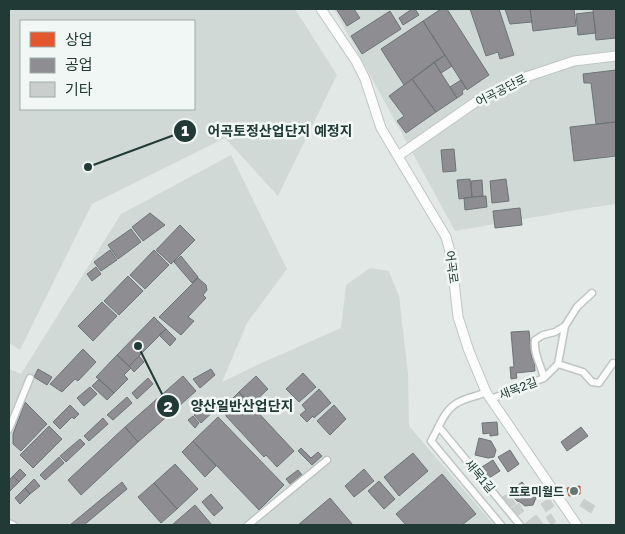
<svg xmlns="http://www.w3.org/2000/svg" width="625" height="534" viewBox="0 0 625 534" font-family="'Golos Text','Noto Sans KR',sans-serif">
	<rect width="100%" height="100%" fill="#e2e8e6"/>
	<path fill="#d1d9d6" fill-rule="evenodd" d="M 9,9 L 295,9 L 337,75 L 278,196 L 225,138 L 92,204 L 20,350 L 9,343 ZM 21,21 L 194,21 L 194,109 L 21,109 Z
		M 334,9 L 616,9 L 616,204 L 582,209 L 455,231 Z
		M 231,155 L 287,269 L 247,323 L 222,382 L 257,365 L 341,328 L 346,285 L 370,268 L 389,271 L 399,296 L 408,374 L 409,426 L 494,525 L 9,525 L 9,369 L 21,374 L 121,214 Z"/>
	<path fill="#e4572e" stroke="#aa4e30" d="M 580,486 L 580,494 L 569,496 L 567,488 Z"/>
	<path fill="#8d8d92" stroke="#6d7476" d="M 340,9 L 354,9 L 360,18 L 347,26 L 337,10 Z
		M 412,9 L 415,9 L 419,15 L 403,25 L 399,18 Z
		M 441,9 L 447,9 L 489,75 L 467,90 L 423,21 Z
		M 470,9 L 499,9 L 514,55 L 500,59 L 498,52 L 486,56 Z
		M 505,9 L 530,9 L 532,22 L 510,24 Z
		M 530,9 L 574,9 L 576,26 L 533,31 Z
		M 593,9 L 616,9 L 616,38 L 596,40 Z
		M 390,11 L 401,29 L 362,54 L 351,36 Z
		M 593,12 L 596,33 L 578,35 L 576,14 Z
		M 423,21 L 445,55 L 404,85 L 381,49 Z
		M 445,55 L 452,66 L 441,73 L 434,62 Z
		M 434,62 L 457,98 L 436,112 L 412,79 Z
		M 616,70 L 616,122 L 596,124 L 591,83 L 584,83 L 583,74 Z
		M 412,79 L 436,112 L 406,133 L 397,121 L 404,116 L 389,96 Z
		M 461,80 L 466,88 L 462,91 L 463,94 L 457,98 L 450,87 Z
		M 616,122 L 616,156 L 574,161 L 570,127 Z
		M 454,149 L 456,171 L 443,172 L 441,150 Z
		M 470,179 L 472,197 L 459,199 L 457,180 Z
		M 506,179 L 509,201 L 492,203 L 490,181 Z
		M 482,180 L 483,196 L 472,197 L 471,181 Z
		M 486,196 L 487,207 L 465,210 L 464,198 Z
		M 520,208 L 522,225 L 495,228 L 493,211 Z
		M 150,213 L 165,225 L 143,241 L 132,227 Z
		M 180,225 L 195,240 L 171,264 L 156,250 Z
		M 131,229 L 141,242 L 118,259 L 108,245 Z
		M 110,250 L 117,260 L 101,271 L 94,262 Z
		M 154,250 L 169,265 L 145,289 L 130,275 Z
		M 181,256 L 198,277 L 192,283 L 174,262 Z
		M 96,267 L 101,274 L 92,281 L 87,274 Z
		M 128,276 L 143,291 L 119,315 L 104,301 Z
		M 198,278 L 206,285 L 207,290 L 203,295 L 206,298 L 188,317 L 194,321 L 181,335 L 159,317 Z
		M 102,302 L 117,316 L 93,341 L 78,326 Z
		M 154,317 L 166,329 L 129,366 L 117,355 Z
		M 166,329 L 176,339 L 170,346 L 159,335 Z
		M 529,331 L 532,359 L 534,358 L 535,371 L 516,373 L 517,378 L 511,379 L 510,367 L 514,367 L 511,332 Z
		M 83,349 L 96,362 L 78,381 L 75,379 L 62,392 L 50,384 Z
		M 117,355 L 131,368 L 124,375 L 128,379 L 114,393 L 96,377 Z
		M 139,356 L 144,362 L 134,372 L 129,366 Z
		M 38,369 L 52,377 L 47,385 L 34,377 Z
		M 211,369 L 215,375 L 200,388 L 193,379 Z
		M 303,373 L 316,387 L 299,402 L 286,389 Z
		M 183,376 L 196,391 L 138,442 L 125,427 Z
		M 256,376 L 268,389 L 251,405 L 239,392 Z
		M 148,378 L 153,384 L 137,399 L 132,393 Z
		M 99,379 L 114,393 L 107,400 L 92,386 Z
		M 90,387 L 97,394 L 84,406 L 77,398 Z
		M 319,389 L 331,403 L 314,418 L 313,416 L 307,422 L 300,415 L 306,410 L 302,405 Z
		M 239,392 L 294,451 L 277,467 L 266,455 L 264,457 L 226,416 L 225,406 Z
		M 127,397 L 132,403 L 113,420 L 107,415 Z
		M 211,399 L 218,407 L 201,423 L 194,415 Z
		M 25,402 L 47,424 L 21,451 L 13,444 L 13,434 Z
		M 70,405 L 79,414 L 74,419 L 72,417 L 60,429 L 53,422 Z
		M 334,405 L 346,419 L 330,435 L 317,421 Z
		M 193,416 L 199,423 L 195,428 L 188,420 Z
		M 218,417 L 284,485 L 259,510 L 193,441 Z
		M 103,418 L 108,424 L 89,441 L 84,436 Z
		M 497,422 L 498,435 L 490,436 L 490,433 L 483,434 L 482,423 Z
		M 49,426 L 62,439 L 33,468 L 20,455 Z
		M 125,427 L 138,442 L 81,495 L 68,480 Z
		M 581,427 L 588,436 L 567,451 L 561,442 Z
		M 479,438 L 491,441 L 496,450 L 494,457 L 488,458 L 475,455 Z
		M 80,439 L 85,444 L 66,462 L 60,456 Z
		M 193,441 L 216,466 L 205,477 L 182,452 Z
		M 301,448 L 311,458 L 318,452 L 322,456 L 312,465 L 298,451 Z
		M 510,450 L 519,464 L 508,472 L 498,457 Z
		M 413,453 L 428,471 L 399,496 L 384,477 Z
		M 59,457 L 64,463 L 45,480 L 40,475 Z
		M 493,460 L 500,471 L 486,480 L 477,470 Z
		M 175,464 L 198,489 L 177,509 L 154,483 Z
		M 20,469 L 26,475 L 19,482 L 13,476 Z
		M 364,469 L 374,481 L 354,497 L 345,486 Z
		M 298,470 L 302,475 L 291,485 L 286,479 Z
		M 442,474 L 476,514 L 462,525 L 406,525 L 396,514 Z
		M 13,476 L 19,482 L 10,491 L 9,489 L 9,480 Z
		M 34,479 L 40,486 L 30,494 L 25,488 Z
		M 379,481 L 395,499 L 384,509 L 368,491 Z
		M 122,482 L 127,489 L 84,525 L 70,525 Z
		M 522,482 L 536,498 L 533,505 L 525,506 L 520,502 L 517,501 L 509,492 Z
		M 154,483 L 177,509 L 161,523 L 138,497 Z
		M 25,488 L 30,494 L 20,504 L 15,498 Z
		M 211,494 L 223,508 L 214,516 L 202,502 Z
		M 330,498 L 353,525 L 298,525 Z
		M 195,505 L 212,525 L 172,525 Z"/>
	<path fill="#cacfcd" stroke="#cbd1cf" d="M 509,493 L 516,504 L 508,509 L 501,498 Z
		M 549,498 L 554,506 L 546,512 L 541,504 Z
		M 584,499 L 595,506 L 591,513 L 580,506 Z
		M 519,503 L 524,511 L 516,517 L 511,509 Z
		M 551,514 L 556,522 L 551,525 L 546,517 Z
		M 536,515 L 544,525 L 523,525 Z"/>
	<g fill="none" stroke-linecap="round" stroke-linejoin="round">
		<defs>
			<path id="street" d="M 558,364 L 583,372 L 592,382 L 599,383 L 613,363
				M 544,378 L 558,364 L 565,326
				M 486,392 C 476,397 468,397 459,402 C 444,409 439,428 431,441 L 501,525
				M 491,399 L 544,378 C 541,365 533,353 535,340 L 543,335 L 555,332 L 565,326 L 577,307 L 592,293
				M 439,427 L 520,525
				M 9,429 L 30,378
				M 9,523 L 13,525
				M 248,525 L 327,460"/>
			<path id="secondary" d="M 321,9 L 356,61 L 365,79 L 381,128 L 446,237 L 451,255 L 458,317 L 469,351 L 486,392 L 577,525
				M 398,156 L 480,99 L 520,79 L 574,61 L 616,56"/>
		</defs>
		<use href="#street" stroke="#bfc5c3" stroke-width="9"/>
		<use href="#secondary" stroke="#bfc5c3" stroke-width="11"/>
		<use href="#street" stroke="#fbfcfb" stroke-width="6"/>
		<use href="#secondary" stroke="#fbfcfb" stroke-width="9"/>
	</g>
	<circle fill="#657774" stroke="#f0f7f4" stroke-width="2" cx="574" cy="491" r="5"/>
	<g text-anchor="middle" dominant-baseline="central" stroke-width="5" stroke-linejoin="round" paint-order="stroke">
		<g font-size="12" fill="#223a36" stroke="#f0f7f4">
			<text transform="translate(501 90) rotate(-27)">어곡공단로</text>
			<text transform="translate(452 267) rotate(82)">어곡로</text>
			<text transform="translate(518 388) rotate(-21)">새목2길</text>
			<text transform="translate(480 476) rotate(50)">새목1길</text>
		</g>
		<g font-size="12" font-weight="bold" fill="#223a36" stroke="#f0f7f4" text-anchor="end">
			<text x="564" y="491">프로미월드</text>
		</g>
	</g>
	<path fill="none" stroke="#223a36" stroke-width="2" d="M88 167L185 131M138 346L168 406"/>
	<g fill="#223a36" stroke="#f0f7f4" stroke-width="2">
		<circle cx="88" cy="167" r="5"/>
		<circle cx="138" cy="346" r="5"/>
		<circle cx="185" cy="131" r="12"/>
		<circle cx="168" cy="406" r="12"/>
	</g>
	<g font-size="15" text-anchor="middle" font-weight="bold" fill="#fff">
		<text x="185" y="136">1</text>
		<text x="168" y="412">2</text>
	</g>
	<g font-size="14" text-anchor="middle" font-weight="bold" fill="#223a36" stroke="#f0f7f4" stroke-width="5" stroke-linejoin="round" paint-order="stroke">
		<text x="280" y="136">어곡토정산업단지 예정지</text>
		<text x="242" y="411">양산일반산업단지</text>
	</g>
	<rect width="625" height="534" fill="none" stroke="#223a36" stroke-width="20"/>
	<rect x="20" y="20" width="175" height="90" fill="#f0f7f4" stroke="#9eaba8"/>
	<rect x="30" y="32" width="25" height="15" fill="#e4572e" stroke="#9eaba8"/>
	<text x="65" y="45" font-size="15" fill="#223a36">상업</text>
	<rect x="30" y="58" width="25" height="15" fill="#8d8d92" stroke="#9eaba8"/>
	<text x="65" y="70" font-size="15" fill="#223a36">공업</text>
	<rect x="30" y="82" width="25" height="15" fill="#cacfcd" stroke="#9eaba8"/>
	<text x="65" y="95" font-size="15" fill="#223a36">기타</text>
</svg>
